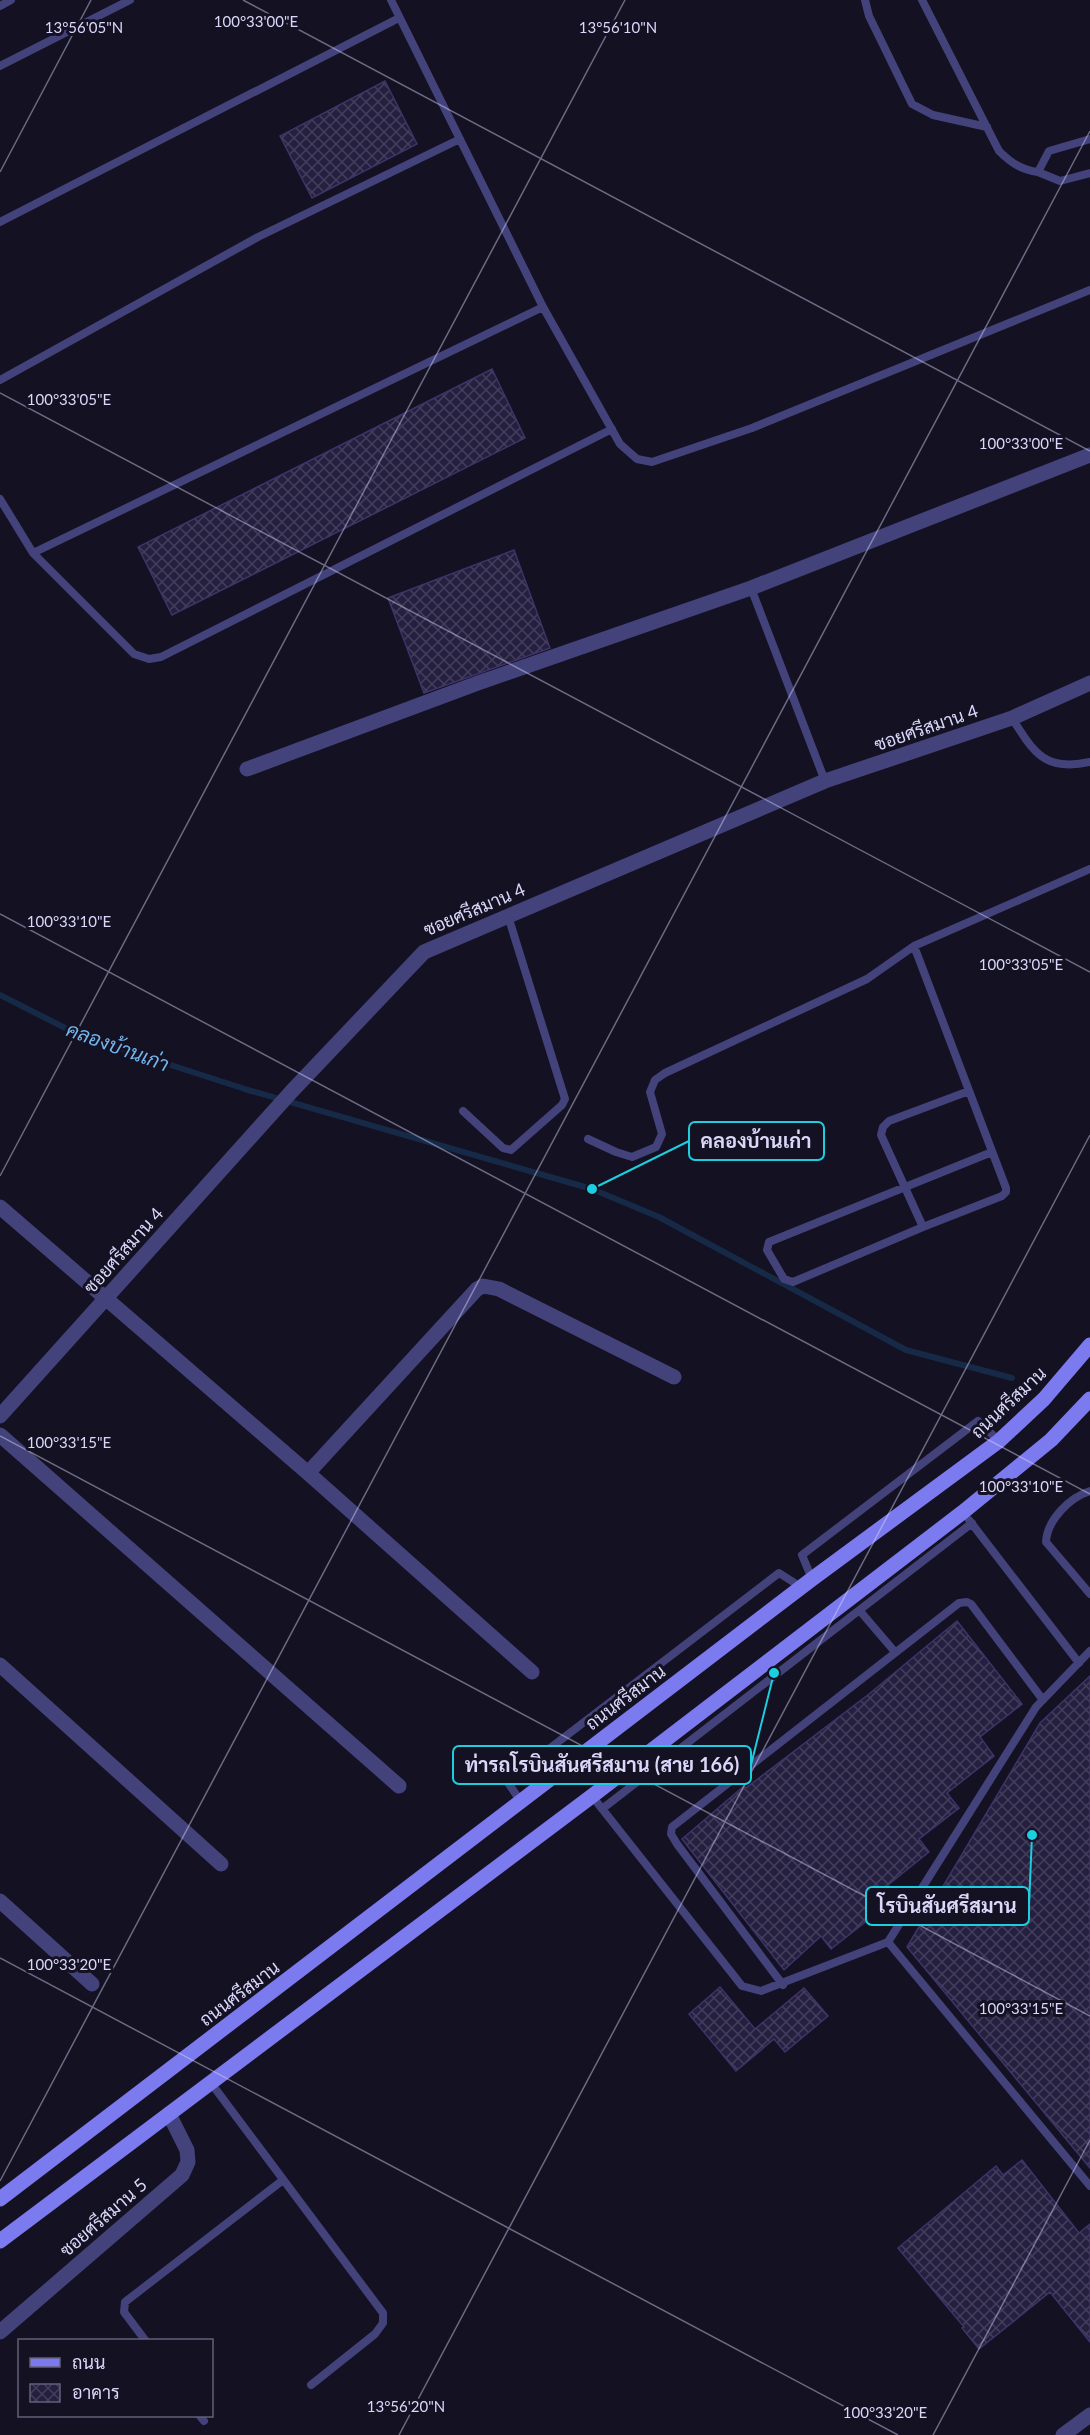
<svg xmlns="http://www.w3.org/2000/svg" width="1090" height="2435" viewBox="0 0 1090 2435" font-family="Lato,Sarabun,sans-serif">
	<defs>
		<pattern id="building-cross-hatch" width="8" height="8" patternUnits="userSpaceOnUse" patternTransform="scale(1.5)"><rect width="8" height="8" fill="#251f40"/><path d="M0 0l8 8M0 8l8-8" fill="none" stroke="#443f5c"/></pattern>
	</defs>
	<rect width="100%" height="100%" fill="#131122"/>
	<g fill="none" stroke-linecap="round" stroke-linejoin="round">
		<path stroke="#162946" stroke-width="6" d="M 0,995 L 81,1036 L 248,1090 L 592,1189 L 659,1217 L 906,1350 L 1012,1378"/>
	</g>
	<path fill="url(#building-cross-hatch)" stroke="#3e3469" stroke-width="1.5" d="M 385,81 L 417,144 L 312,198 L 280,136 Z
		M 492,369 L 525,438 L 172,615 L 138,547 Z
		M 514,550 L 550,648 L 424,693 L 388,598 Z
		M 957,1621 L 1022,1704 L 980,1737 L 994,1756 L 947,1793 L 959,1808 L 919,1839 L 929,1852 L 888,1885 L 897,1897 L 831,1949 L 821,1936 L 784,1970 L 682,1839 L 744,1786 L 746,1788 L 869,1694 Z
		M 1090,1676 L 1090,2168 L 907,1947 L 1040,1723 Z
		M 720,1987 L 755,2029 L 804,1988 L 828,2016 L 785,2052 L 774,2039 L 736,2071 L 689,2014 Z
		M 1022,2160 L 1079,2233 L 1090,2224 L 1090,2342 L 1050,2292 L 979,2349 L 962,2328 L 964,2327 L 898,2248 L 996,2166 L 1003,2175 Z"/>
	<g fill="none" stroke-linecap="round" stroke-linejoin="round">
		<path stroke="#43427b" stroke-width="8" d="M 391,0 L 543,307 L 620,444 L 637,459 L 652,462 L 752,428 L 1090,290
			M 865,0 L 869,16 L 912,104 L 933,115 L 987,127
			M 922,0 L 999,151 C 1011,163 1022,170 1038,172
			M 0,6 L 11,0
			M 0,66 L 130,0
			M 1090,139 L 1049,151 L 1038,172 L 1060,181 L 1090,173
			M 0,222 L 399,18
			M 543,307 L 33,553 L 134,654 L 149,659 L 161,657 L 612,429
			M 0,380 L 258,237 L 460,139
			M 0,499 L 33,553
			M 751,588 L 825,781
			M 1012,718 C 1034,753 1045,772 1090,762
			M 914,946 C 944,1026 975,1107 1006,1188 L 1006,1192 L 1002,1196 L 923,1227 L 793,1282 L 784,1279 L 767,1250 L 769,1242 L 992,1152
			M 463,1111 L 503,1148 L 511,1150 L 562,1105 L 565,1099 L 508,916
			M 588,1139 L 616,1152 L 632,1157 L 656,1147 L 662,1134 L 650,1092 L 655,1080 L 665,1073 L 867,979 L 914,946 L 1090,869
			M 923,1227 L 881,1135 L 883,1127 L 889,1121 L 969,1091
			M 1090,1491 C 1070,1497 1047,1520 1046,1542 L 1090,1594
			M 969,1520 L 1079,1663
			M 812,1579 L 802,1555 L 978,1421 L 999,1441
			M 860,1611 L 895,1652
			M 592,1796 L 742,1986 L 761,1991 L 888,1942 L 1036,1707 L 1090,1651
			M 521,1802 L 507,1781 L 779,1573 L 801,1587
			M 602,1809 L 972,1523
			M 888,1942 L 1090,2186
			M 783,1985 L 677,1844 L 671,1834 L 672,1827 L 959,1603 L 967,1602 L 971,1604 L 1043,1700
			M 211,2083 L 383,2313 L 383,2323 L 375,2334 L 311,2385
			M 145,2340 L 124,2312 L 125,2302 L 283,2180
			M 200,2416 L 204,2421"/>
		<path stroke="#43427b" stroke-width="15" d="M 247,769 L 478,683 L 751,588 L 1090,455
			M 0,1207 L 308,1473 L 532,1672
			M 0,1416 L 292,1091 L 424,952 L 825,781 L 1012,718 L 1090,683
			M 0,1435 L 399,1786
			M 308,1473 L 477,1289 L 483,1286 L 499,1289 L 674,1377
			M 0,1665 L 221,1864
			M 0,1901 L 92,1984
			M 0,2332 L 182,2175 L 188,2162 L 187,2150 L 169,2114
			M 1063,2435 L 1090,2415"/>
		<path stroke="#7b7aee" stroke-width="15" d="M 0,2199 L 812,1579 L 999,1441 L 1044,1399 L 1090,1345
			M 0,2241 L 592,1796 L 963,1512 L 1051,1440 L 1090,1399"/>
	</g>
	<path fill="none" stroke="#dad7fa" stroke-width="1.5" stroke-opacity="0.45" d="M 243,0 L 1090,451M 0,172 L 91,0M 0,393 L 1090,972M 0,914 L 1090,1494M 0,1176 L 625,0M 0,1436 L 1090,2016M 0,1958 L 898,2435M 0,2181 L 1090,131M 399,2435 L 1090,1135M 933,2435 L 1090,2140"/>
	<g text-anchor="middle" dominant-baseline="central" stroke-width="6" stroke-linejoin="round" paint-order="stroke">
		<g font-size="18" fill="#dad7fa" stroke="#131122">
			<text transform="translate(926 727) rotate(-19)">ซอยศรีสมาน 4</text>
			<text transform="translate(474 909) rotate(-23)">ซอยศรีสมาน 4</text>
			<text transform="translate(123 1250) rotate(-48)">ซอยศรีสมาน 4</text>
			<text transform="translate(1008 1402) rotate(-43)">ถนนศรีสมาน</text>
			<text transform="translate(625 1697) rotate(-37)">ถนนศรีสมาน</text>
			<text transform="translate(239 1993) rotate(-37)">ถนนศรีสมาน</text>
			<text transform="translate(103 2217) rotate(-41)">ซอยศรีสมาน 5</text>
		</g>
		<g font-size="20" font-style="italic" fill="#72b5ed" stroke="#131122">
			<text transform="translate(118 1046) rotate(20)">คลองบ้านเก่า</text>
		</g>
	</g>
	<g font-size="15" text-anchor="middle" fill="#dad7fa" stroke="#131122" stroke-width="6" stroke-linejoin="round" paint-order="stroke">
		<text x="256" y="27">100°33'00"E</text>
		<text x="84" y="33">13°56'05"N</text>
		<text x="618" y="33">13°56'10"N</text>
		<text x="69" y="405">100°33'05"E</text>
		<text x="1021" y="449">100°33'00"E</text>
		<text x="69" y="927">100°33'10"E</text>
		<text x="1021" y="970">100°33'05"E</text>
		<text x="69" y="1448">100°33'15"E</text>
		<text x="1021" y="1492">100°33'10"E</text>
		<text x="69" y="1970">100°33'20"E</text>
		<text x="1021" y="2014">100°33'15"E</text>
		<text x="406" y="2412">13°56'20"N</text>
		<text x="885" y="2418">100°33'20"E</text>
	</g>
	<path fill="none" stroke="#1dcedf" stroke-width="2" d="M592 1189L689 1141M774 1673L751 1765M1032 1835L1029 1906"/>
	<g fill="#1dcedf" stroke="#131122" stroke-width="2">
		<circle cx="592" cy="1189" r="6"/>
		<circle cx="774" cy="1673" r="6"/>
		<circle cx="1032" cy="1835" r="6"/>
	</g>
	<g fill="#131122" stroke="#1dcedf" stroke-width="2">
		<rect x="689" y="1122" width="135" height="38" rx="6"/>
		<rect x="453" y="1746" width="298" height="38" rx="6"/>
		<rect x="866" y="1887" width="163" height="38" rx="6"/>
	</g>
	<g font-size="20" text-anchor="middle" font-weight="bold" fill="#dad7fa">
		<text x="756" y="1148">คลองบ้านเก่า</text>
		<text x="602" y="1772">ท่ารถโรบินสันศรีสมาน (สาย 166)</text>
		<text x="947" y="1913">โรบินสันศรีสมาน</text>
	</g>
	<rect x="18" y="2339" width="195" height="78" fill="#131122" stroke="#636078" stroke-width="1.5"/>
	<rect x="30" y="2358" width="30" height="9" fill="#7b7aee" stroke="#636078" stroke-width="1.5"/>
	<text x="72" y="2369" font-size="18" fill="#dad7fa">ถนน</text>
	<rect x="30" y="2384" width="30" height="18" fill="url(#building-cross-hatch)" stroke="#636078" stroke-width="1.5"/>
	<text x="72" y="2399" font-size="18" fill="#dad7fa">อาคาร</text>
</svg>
